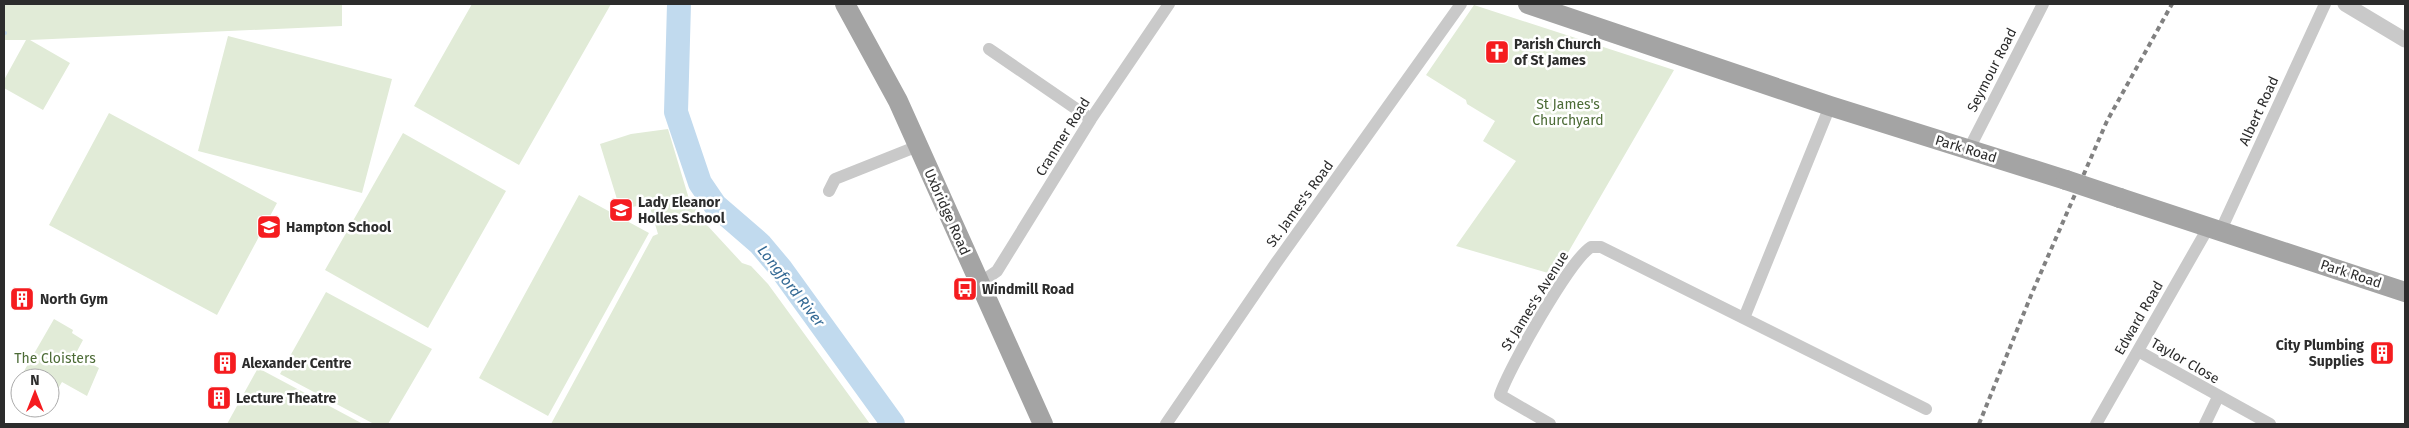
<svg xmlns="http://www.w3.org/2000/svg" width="2409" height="428" viewBox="0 0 2409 428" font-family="'Fira Sans',sans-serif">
	<rect width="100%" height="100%" fill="#fff"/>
	<path fill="#e1ebd7" d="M 4,4 L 342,4 L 342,26 L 30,40 L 70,63 L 43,110 L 4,88 L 4,80 L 26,40 L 4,40 Z
		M 472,4 L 611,4 L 519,165 L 414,106 Z
		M 1474,5 L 1674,70 L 1555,275 L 1456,246 L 1516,161 L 1483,141 L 1495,121 L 1467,104 L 1466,100 L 1426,75 Z
		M 228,36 L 392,79 L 362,193 L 198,151 Z
		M 109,113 L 277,203 L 217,315 L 49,225 Z
		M 668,129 L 689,199 L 706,224 L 742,263 L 751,266 L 768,284 L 870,424 L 551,424 L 653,236 L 658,234 L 649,204 L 620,209 L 600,144 L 631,134 Z
		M 403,133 L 506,191 L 428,328 L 325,270 Z
		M 579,195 L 649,233 L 548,416 L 479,378 Z
		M 326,292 L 432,349 L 388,424 L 374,424 L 280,374 Z
		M 54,319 L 73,330 L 72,333 L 83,340 L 75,355 L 99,368 L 87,396 L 62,382 L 53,397 L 50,395 L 50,378 L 20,378 Z
		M 258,368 L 363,424 L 227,424 Z"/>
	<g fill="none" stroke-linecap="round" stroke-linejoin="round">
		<path stroke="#c1daee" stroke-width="4" d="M 4,33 L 5,33"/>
		<path stroke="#c1daee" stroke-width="24" d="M 679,4 L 676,112 L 700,183 L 715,205 L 760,244 L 781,269 L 893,424"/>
		<path stroke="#c9c9c9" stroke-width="12" d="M 989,49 L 1091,119
			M 1969,149 L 2043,4
			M 829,191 L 835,179 L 918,146
			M 2220,232 L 2325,4
			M 980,283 L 997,271 L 1091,119 L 1169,4
			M 1744,318 L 1830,106
			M 2138,351 L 2270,424
			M 1166,424 L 1276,263 L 1461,4
			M 1550,424 L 1500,395 C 1509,368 1570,260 1591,247 L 1601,247 L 1926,409
			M 2096,424 L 2208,228
			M 2205,424 L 2218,397"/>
		<path stroke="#c9c9c9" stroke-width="15" d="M 2345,4 L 2405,40"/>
		<path stroke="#a4a4a4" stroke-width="20" d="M 845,4 L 898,101 L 1043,424
			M 1528,4 L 1830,106 L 2066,180
			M 2120,198 L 2405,292"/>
		<path stroke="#818181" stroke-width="4" stroke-dasharray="5 4" stroke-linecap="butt" d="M 1979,424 L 2032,293 L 2107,121 L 2172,4"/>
		<path stroke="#a4a4a4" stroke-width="20" d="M 2066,180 L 2120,198"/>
	</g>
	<defs>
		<symbol id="church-square" viewBox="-11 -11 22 22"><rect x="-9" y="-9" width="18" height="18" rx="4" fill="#f51c1f" stroke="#fff"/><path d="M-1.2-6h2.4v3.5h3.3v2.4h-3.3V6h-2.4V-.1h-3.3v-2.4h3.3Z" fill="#fff"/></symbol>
		<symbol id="school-square" viewBox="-11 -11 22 22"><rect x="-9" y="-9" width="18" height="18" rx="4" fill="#f51c1f" stroke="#fff"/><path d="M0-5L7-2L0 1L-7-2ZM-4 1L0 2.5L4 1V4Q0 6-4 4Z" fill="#fff"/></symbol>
		<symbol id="bus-square" viewBox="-11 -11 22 22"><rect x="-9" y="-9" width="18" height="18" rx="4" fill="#f51c1f" stroke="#fff"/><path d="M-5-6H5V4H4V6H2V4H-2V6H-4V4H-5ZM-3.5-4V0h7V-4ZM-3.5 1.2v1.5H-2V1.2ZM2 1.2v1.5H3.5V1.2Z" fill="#fff"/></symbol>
		<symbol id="building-square" viewBox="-11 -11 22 22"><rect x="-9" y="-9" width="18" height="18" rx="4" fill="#f51c1f" stroke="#fff"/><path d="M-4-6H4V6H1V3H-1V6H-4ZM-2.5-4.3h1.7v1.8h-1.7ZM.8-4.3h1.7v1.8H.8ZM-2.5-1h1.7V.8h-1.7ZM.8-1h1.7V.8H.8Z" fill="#fff"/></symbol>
	</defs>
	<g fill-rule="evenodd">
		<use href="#church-square" x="1483" y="38" width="28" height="28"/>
		<use href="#school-square" x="607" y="196" width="28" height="28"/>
		<use href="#school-square" x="255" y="213" width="28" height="28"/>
		<use href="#bus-square" x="951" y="275" width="28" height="28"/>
		<use href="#building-square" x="8" y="285" width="28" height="28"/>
		<use href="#building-square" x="2368" y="339" width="28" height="28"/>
		<use href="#building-square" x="211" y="349" width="28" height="28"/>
		<use href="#building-square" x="205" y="384" width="28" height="28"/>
	</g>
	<g text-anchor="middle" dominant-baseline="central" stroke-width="5" stroke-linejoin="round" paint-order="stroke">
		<g font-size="14" font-weight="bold" fill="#2c2c2c" stroke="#fff" text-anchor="start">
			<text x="1514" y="44">Parish Church<tspan x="1514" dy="16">of St James</tspan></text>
			<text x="638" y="202">Lady Eleanor<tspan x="638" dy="16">Holles School</tspan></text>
			<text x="286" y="227">Hampton School</text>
			<text x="982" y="289">Windmill Road</text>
			<text x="40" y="299">North Gym</text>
			<text x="2364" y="345" text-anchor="end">City Plumbing<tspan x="2364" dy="16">Supplies</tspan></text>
			<text x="242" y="363">Alexander Centre</text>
			<text x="236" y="398">Lecture Theatre</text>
		</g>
		<g font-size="14" fill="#2c2c2c" stroke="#fff">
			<text transform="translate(1992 70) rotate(-63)">Seymour Road</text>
			<text transform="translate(2259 111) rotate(-65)">Albert Road</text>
			<text transform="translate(1063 137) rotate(-58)">Cranmer Road</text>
			<text transform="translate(1966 149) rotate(17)">Park Road</text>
			<text transform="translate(1300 204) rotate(-54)">St. James's Road</text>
			<text transform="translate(947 212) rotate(66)">Uxbridge Road</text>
			<text transform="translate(2351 274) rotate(18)">Park Road</text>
			<text transform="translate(1535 301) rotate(-58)">St James's Avenue</text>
			<text transform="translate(2139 318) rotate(-60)">Edward Road</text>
			<text transform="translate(2185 361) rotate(30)">Taylor Close</text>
		</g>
		<g font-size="14" fill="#4c6b36" stroke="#fff">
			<text x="1568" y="104">St James's<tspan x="1568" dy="16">Churchyard</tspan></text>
			<text x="55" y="358">The Cloisters</text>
		</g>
		<g font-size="15" font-style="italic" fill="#336994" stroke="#fff">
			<text transform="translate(791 286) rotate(52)">Longford River</text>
		</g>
	</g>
	<rect width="2409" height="428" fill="none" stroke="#2c2c2c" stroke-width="10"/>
	<g transform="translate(35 393)"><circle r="24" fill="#ffffff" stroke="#ababab"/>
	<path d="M0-4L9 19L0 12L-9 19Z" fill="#f51c1f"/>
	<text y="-8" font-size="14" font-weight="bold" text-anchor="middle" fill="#2c2c2c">N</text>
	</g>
</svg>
